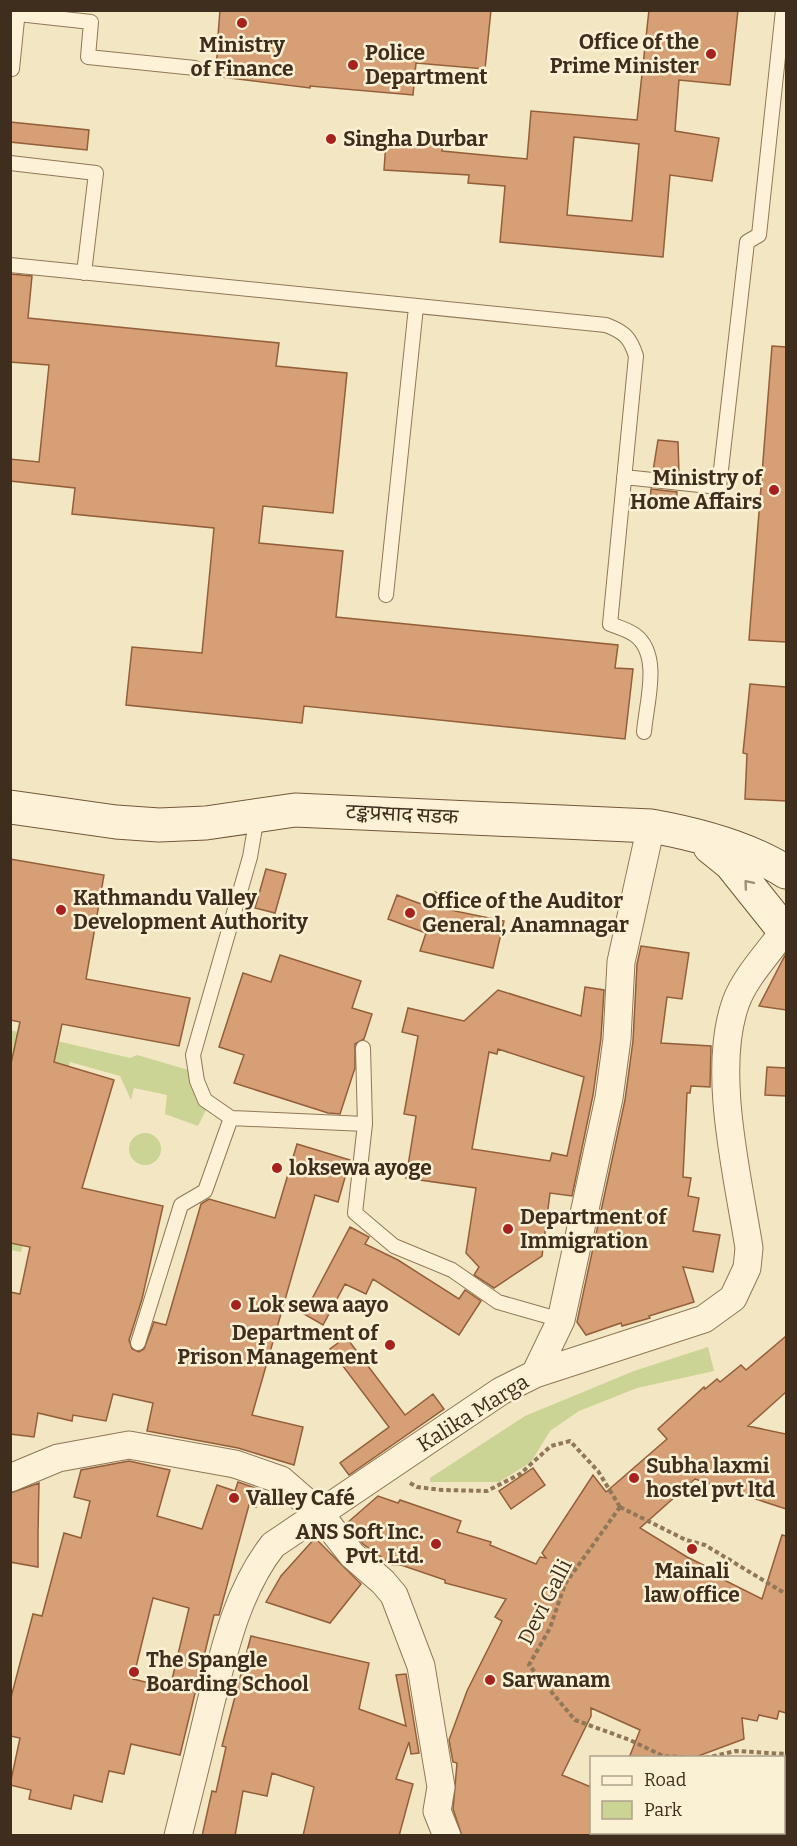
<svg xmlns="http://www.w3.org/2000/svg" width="797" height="1846" viewBox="0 0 797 1846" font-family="Bitter,'Noto Sans Devanagari',serif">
	<rect width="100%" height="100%" fill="#f3e6c3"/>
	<path fill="#cbd395" d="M 10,1030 L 130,1058 L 137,1055 L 192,1071 L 189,1077 L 209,1104 L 198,1126 L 165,1114 L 167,1095 L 134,1088 L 131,1100 L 120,1076 L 70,1062 L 21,1252 L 10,1250 Z
		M129 1149a16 16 0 1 1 32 0a16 16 0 1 1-32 0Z
		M 708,1347 L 714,1371 L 637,1388 L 579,1411 L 550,1431 L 531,1462 L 499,1482 L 430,1482 L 430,1478 L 525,1416 L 634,1371 Z"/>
	<path fill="#d69f75" stroke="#935f3a" stroke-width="1.5" fill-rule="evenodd" d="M 220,10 L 491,10 L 485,69 L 416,63 L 413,95 L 310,86 L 310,88 L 214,76 L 220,36 L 218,36 Z
		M 649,10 L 738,10 L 730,85 L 679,80 L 675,131 L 719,138 L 712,181 L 670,175 L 663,257 L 500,242 L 505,186 L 468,183 L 469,175 L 384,170 L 386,142 L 442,146 L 442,151 L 527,159 L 531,111 L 637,120 ZM 574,137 L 639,144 L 632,221 L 567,215 Z
		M 10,122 L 89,130 L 87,150 L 10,142 Z
		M 10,274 L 32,276 L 28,318 L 279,343 L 276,366 L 347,373 L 333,513 L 263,506 L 259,543 L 343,551 L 336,617 L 618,645 L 615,668 L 633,669 L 625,739 L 304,706 L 302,723 L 126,705 L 132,647 L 202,653 L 214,528 L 72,514 L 75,488 L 10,481 L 10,459 L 39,462 L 49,365 L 10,362 Z
		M 772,346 L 786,347 L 786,642 L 749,640 Z
		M 658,440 L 678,442 L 679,474 L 653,471 Z
		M 651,489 L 677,492 L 676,505 L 650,502 Z
		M 750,684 L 786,687 L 786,801 L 745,799 L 747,754 L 743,753 Z
		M 10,859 L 104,875 L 86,979 L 190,998 L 179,1046 L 62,1024 L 54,1062 L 114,1080 L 82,1188 L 163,1206 L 142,1299 L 129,1340 L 132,1349 L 139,1352 L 144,1349 L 154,1322 L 166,1325 L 201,1204 L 209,1199 L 275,1218 L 297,1144 L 350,1160 L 338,1202 L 315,1195 L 252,1415 L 303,1427 L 294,1465 L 238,1448 L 147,1431 L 153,1403 L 113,1394 L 106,1421 L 73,1415 L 72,1421 L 38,1413 L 34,1437 L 10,1434 L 10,1292 L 20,1294 L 30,1247 L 10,1243 L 10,1068 L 20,1022 L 10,1020 Z
		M 266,869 L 286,874 L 275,913 L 255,908 Z
		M 435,892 L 454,900 L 450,910 L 504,921 L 493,968 L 420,951 L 426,933 L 388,919 L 397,895 L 429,907 Z
		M 641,946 L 689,953 L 682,999 L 667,997 L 661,1043 L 711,1046 L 710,1087 L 691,1086 L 690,1093 L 687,1093 L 683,1177 L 691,1178 L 688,1196 L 699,1198 L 693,1231 L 720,1235 L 713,1272 L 683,1267 L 694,1302 L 649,1316 L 650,1318 L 622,1326 L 621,1323 L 586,1335 L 577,1322 L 625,1100 L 633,1041 L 637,964 Z
		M 786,954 L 786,1010 L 759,1006 L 783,959 Z
		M 280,955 L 361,981 L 352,1008 L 372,1014 L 364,1039 L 355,1044 L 355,1068 L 340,1114 L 328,1113 L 234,1083 L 244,1055 L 219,1047 L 243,973 L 271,982 Z
		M 585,987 L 604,990 L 601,1038 L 593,1095 L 572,1196 L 550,1193 L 542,1256 L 494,1288 L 474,1275 L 479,1267 L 466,1253 L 476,1188 L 406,1178 L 416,1116 L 404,1114 L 418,1036 L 402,1032 L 408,1008 L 464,1021 L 498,990 L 581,1016 ZM 498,1049 L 584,1077 L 567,1156 L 552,1153 L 550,1161 L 472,1149 L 489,1052 L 497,1054 Z
		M 767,1067 L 786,1068 L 786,1096 L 765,1095 Z
		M 350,1227 L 369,1237 L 365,1244 L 398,1260 L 459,1299 L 465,1290 L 481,1301 L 459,1335 L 373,1279 L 366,1294 L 345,1284 L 323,1325 L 304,1314 Z
		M 786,1336 L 786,1392 L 748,1426 L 786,1434 L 786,1509 L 695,1479 L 640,1528 L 687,1557 L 718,1572 L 716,1576 L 762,1599 L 782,1535 L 786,1536 L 786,1713 L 779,1711 L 777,1719 L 759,1715 L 757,1721 L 742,1718 L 744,1739 L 693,1758 L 629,1758 L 640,1730 L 591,1708 L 591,1716 L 562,1775 L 591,1787 L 591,1836 L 462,1836 L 453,1809 L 457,1763 L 453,1762 L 449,1740 L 467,1691 L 502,1621 L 495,1617 L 506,1599 L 445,1583 L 445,1580 L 401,1565 L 392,1565 L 363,1544 L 347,1523 L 378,1496 L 398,1503 L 400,1500 L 461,1521 L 457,1532 L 491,1542 L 490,1545 L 536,1564 L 540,1557 L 546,1558 L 542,1553 L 593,1475 L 606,1492 L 667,1439 L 658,1429 L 704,1387 L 705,1389 L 717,1379 L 720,1382 L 741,1365 L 746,1370 Z
		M 346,1337 L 405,1415 L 433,1394 L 444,1409 L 349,1475 L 340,1463 L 389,1427 L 330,1349 Z
		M 129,1461 L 170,1470 L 157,1516 L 202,1529 L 217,1485 L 235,1491 L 238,1482 L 261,1490 L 256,1507 L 249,1505 L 219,1615 L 214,1615 L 180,1755 L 131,1744 L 124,1774 L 109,1771 L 102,1802 L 74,1795 L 71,1809 L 29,1799 L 31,1790 L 10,1785 L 20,1738 L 10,1736 L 10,1701 L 33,1614 L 42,1616 L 64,1533 L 81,1538 L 90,1501 L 74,1497 L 81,1470 ZM 153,1598 L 189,1608 L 170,1688 L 133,1679 Z
		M 533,1468 L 545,1485 L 511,1509 L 499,1491 Z
		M 39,1483 L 38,1533 L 38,1567 L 10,1562 L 10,1493 Z
		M 315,1538 L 361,1584 L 330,1623 L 266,1602 L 281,1576 Z
		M 251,1636 L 369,1663 L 359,1709 L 406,1726 L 396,1675 L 406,1674 L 419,1753 L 411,1754 L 409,1742 L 396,1779 L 413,1784 L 399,1836 L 303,1836 L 314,1787 L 272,1773 L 267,1796 L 243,1791 L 235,1836 L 202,1836 L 212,1791 L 216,1792 L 226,1747 L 222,1746 Z"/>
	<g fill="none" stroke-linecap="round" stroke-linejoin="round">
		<defs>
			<path id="lane" d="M 18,14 L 91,22 L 88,57 L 195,68
				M 12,69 L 18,10
				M 10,163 L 96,173 L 84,273
				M 10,265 L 606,325 C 624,332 630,337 636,356 L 610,624 C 618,627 628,630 635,635 C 662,655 646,704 644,732
				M 624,477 L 719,487 L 747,242 L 759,235 L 783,10
				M 386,595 L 416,307
				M 257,816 L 250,857 L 193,1055 L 197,1081 L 205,1100 L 231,1118 L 365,1124
				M 363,1048 L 365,1124 L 355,1213 L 394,1246 L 452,1270 L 498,1302 L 561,1320
				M 138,1343 L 181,1205 L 205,1191 L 231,1118"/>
			<path id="street" d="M 535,1374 L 561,1320 L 609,1098 L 617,1039 L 621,962 L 651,826
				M 10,1478 L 58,1458 L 129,1445 L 235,1464 L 281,1480 L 319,1513 L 352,1555 L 383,1582 L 394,1595 L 421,1666 L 441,1787 L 437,1811 L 447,1836
				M 178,1836 C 189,1792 200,1749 210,1706 C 224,1651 237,1591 273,1545 L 501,1391 L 535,1374 L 704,1319 L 733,1298 L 747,1268 L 749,1248 C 738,1177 711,1070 736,1002 C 746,975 770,952 785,929"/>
			<path id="secondary" d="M 10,807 L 116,822 L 159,825 L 206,823 L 295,810 L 651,826 C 696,834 747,847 786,872
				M 710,847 L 731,864 L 786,933"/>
		</defs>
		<use href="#lane" stroke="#907757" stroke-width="16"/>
		<use href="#street" stroke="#907757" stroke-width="29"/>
		<use href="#secondary" stroke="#72583a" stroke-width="35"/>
		<path stroke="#907757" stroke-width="4" stroke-dasharray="4.5 3" stroke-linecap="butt" d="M 410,1483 L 417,1487 L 442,1490 L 487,1491 L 520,1474 L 551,1446 L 570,1441 L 598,1471 L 620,1507
			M 620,1507 L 565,1584 L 550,1628 L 529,1665 L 575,1720 L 630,1740 L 663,1756 L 695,1758
			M 620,1507 L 686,1540 L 705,1545 L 786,1594
			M 705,1758 L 736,1751 L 786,1754
			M 746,1832 L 756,1836
			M 689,1836 L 704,1832"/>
		<use href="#lane" stroke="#fdf2d8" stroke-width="14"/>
		<use href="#street" stroke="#fdf2d8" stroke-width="27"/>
		<use href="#secondary" stroke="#fdf2d8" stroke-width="33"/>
	</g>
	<defs><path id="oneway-chevron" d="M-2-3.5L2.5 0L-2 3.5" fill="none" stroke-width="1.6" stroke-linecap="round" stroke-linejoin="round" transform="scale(1.5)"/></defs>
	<use stroke="#9e907a" href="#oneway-chevron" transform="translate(748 884) rotate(-130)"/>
	<g fill="#a7221f" stroke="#faf0d4" stroke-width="2">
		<circle cx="242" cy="23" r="6"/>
		<circle cx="711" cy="54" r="6"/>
		<circle cx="353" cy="65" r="6"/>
		<circle cx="331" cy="139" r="6"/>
		<circle cx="774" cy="490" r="6"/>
		<circle cx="61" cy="910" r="6"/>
		<circle cx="410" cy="913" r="6"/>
		<circle cx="277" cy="1168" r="6"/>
		<circle cx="508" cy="1229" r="6"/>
		<circle cx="236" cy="1305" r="6"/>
		<circle cx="390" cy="1345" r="6"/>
		<circle cx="634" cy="1478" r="6"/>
		<circle cx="234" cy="1498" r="6"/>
		<circle cx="436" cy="1544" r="6"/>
		<circle cx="692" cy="1549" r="6"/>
		<circle cx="134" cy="1672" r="6"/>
		<circle cx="490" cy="1680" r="6"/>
	</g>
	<g text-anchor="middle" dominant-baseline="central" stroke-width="5" stroke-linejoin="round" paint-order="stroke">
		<g font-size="21" font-weight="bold" fill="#3f2e1d" stroke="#faf0d4" text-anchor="start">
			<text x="699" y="42" text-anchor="end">Office of the<tspan x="699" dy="24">Prime Minister</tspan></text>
			<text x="242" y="45" text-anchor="middle">Ministry<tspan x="242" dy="24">of Finance</tspan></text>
			<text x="365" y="53">Police<tspan x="365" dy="24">Department</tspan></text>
			<text x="343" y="139">Singha Durbar</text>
			<text x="762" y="478" text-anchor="end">Ministry of<tspan x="762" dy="24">Home Affairs</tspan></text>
			<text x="73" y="898">Kathmandu Valley<tspan x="73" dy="24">Development Authority</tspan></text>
			<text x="422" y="901">Office of the Auditor<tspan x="422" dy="24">General, Anamnagar</tspan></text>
			<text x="289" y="1168">loksewa ayoge</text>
			<text x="520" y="1217">Department of<tspan x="520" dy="24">Immigration</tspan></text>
			<text x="248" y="1305">Lok sewa aayo</text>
			<text x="378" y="1333" text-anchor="end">Department of<tspan x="378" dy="24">Prison Management</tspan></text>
			<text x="646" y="1466">Subha laxmi<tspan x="646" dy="24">hostel pvt ltd</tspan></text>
			<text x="246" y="1498">Valley Café</text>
			<text x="424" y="1532" text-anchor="end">ANS Soft Inc.<tspan x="424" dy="24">Pvt. Ltd.</tspan></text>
			<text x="692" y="1571" text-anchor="middle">Mainali<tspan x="692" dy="24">law office</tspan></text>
			<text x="146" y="1660">The Spangle<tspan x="146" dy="24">Boarding School</tspan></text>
			<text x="502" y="1680">Sarwanam</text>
		</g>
		<g font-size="21" fill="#3f2e1d" stroke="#faf0d4">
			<text transform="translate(402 814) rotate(3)">टङ्कप्रसाद सडक</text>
			<text transform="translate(473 1413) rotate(-32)">Kalika Marga</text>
			<text transform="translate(545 1602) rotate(-63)">Devi Galli</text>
		</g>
	</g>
	<rect width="797" height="1846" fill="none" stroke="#3f2e1d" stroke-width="24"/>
	<rect x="590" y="1756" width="195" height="78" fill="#faf0d4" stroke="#afa28b" stroke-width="1.5"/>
	<rect x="602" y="1776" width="30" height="9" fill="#fdf2d8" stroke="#afa28b" stroke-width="1.5"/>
	<text x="644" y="1786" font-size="18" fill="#3f2e1d">Road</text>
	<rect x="602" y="1801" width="30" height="18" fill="#cbd395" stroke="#afa28b" stroke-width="1.5"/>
	<text x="644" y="1816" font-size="18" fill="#3f2e1d">Park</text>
</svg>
